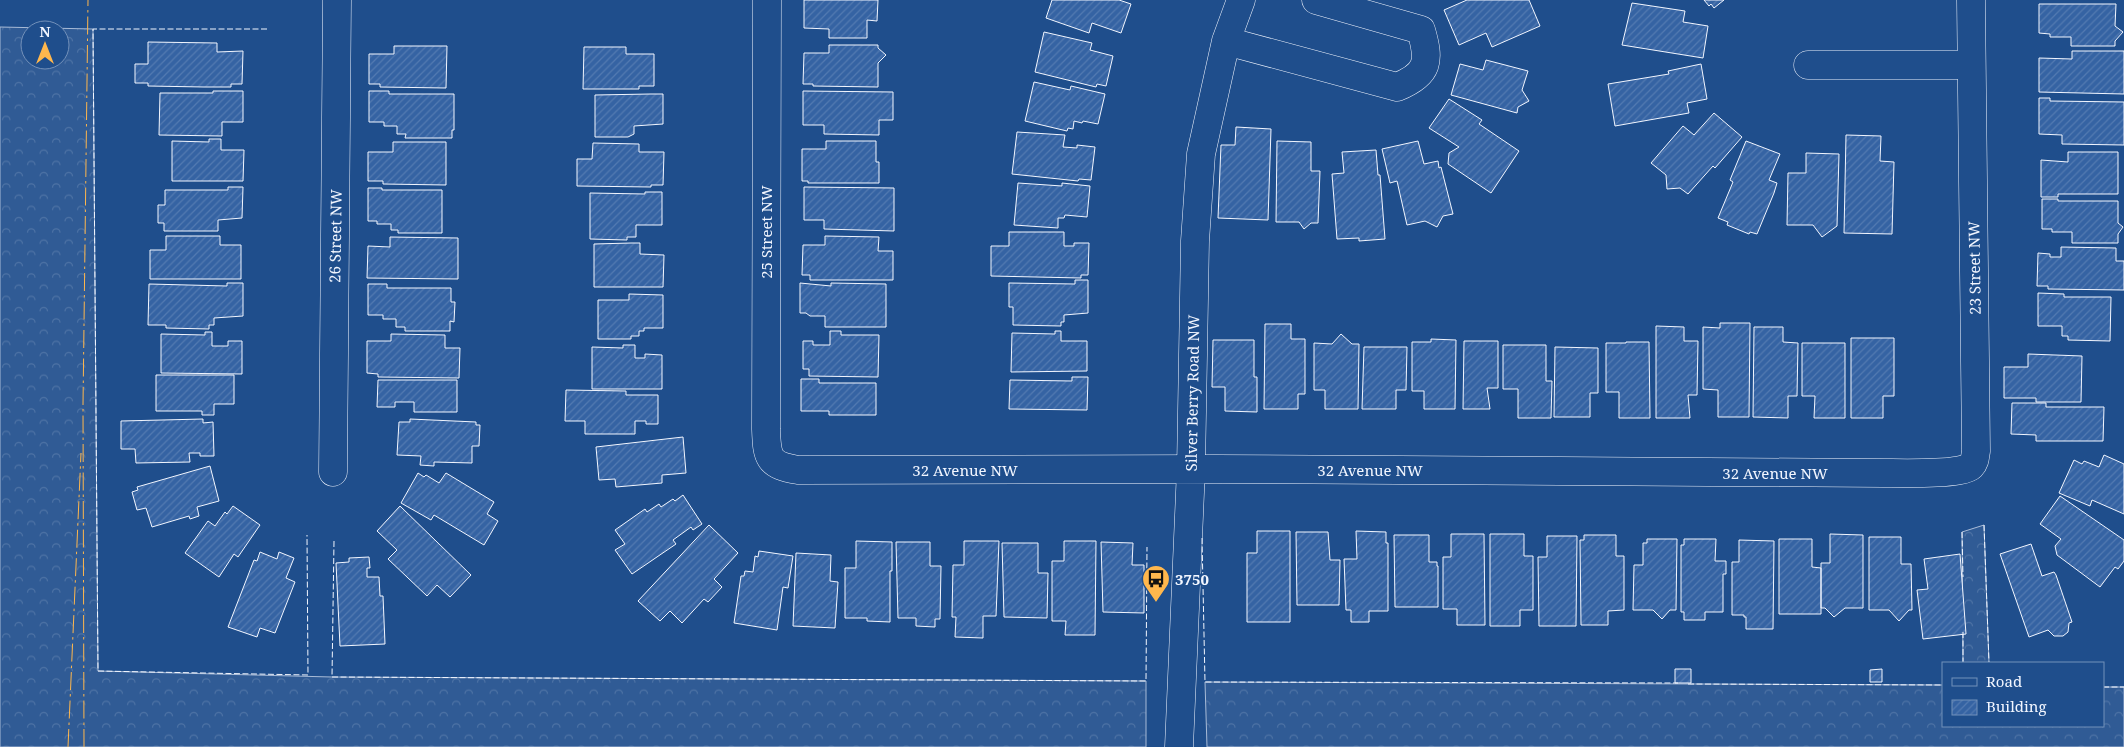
<svg xmlns="http://www.w3.org/2000/svg" width="2124" height="747" viewBox="0 0 2124 747" font-family="'Noto Serif',serif">
	<defs>
		<pattern id="forest-crowns" width="20" height="18" patternUnits="userSpaceOnUse" patternTransform="scale(1.25)"><rect width="20" height="18" fill="#305b95"/><path d="M2 6a3 3 0 1 1 6 0M12 15a3 3 0 1 1 6 0" fill="none" stroke="#4e73a5"/></pattern>
		<pattern id="building-hatch" width="6" height="6" patternUnits="userSpaceOnUse" patternTransform="scale(1.25)"><rect width="6" height="6" fill="#3563a3"/><path d="M-1 1l2-2M0 6l6-6M5 7l2-2" fill="none" stroke="#537ab1"/></pattern>
	</defs>
	<rect width="100%" height="100%" fill="#1f4e8c"/>
	<path fill="url(#forest-crowns)" stroke="#a8bbd7" fill-rule="evenodd" d="M 0,27 L 93,29 L 98,671 L 332,677 L 1146,681 L 1146,747 L 0,747 ZM 30,30 L 60,30 L 60,60 L 30,60 Z
		M 1984,525 L 1989,663 L 1963,663 L 1962,532 Z
		M 1205,682 L 1943,685 L 1943,726 L 2103,726 L 2103,687 L 2124,687 L 2124,747 L 1207,747 Z"/>
	<path fill="url(#building-hatch)" stroke="#f2f6ff" d="M 804,0 L 878,0 L 877,21 L 867,20 L 867,38 L 829,38 L 829,29 L 804,28 Z
		M 1052,0 L 1119,0 L 1131,4 L 1121,33 L 1092,23 L 1089,33 L 1046,18 Z
		M 1467,0 L 1529,0 L 1540,26 L 1492,47 L 1486,33 L 1459,45 L 1444,10 Z
		M 1704,0 L 1724,0 L 1714,8 L 1711,4 L 1709,6 Z
		M 1632,3 L 1685,11 L 1683,22 L 1708,26 L 1703,58 L 1622,45 Z
		M 2039,4 L 2116,4 L 2115,26 L 2123,32 L 2115,41 L 2115,46 L 2071,46 L 2071,37 L 2050,37 L 2050,34 L 2039,33 Z
		M 1044,32 L 1092,43 L 1090,50 L 1113,56 L 1106,86 L 1097,84 L 1096,87 L 1035,72 Z
		M 148,42 L 217,43 L 217,52 L 243,51 L 242,84 L 231,84 L 231,87 L 204,87 L 148,86 L 148,83 L 135,83 L 135,64 L 148,64 Z
		M 829,45 L 878,45 L 878,48 L 886,55 L 878,63 L 878,87 L 813,86 L 813,84 L 803,84 L 804,53 L 829,53 Z
		M 394,46 L 447,46 L 446,88 L 380,87 L 380,84 L 369,84 L 369,54 L 394,54 Z
		M 584,47 L 626,47 L 626,54 L 654,54 L 654,86 L 639,86 L 639,89 L 583,89 Z
		M 2072,51 L 2124,51 L 2124,94 L 2039,92 L 2039,58 L 2072,59 Z
		M 1486,60 L 1528,71 L 1522,90 L 1529,101 L 1518,107 L 1517,113 L 1451,95 L 1460,64 L 1483,70 Z
		M 1701,64 L 1707,99 L 1687,103 L 1689,113 L 1615,126 L 1608,84 L 1669,74 L 1668,71 Z
		M 1034,82 L 1070,90 L 1071,86 L 1105,94 L 1098,124 L 1083,121 L 1082,123 L 1074,121 L 1073,129 L 1068,128 L 1067,131 L 1025,121 Z
		M 213,91 L 243,91 L 243,122 L 222,122 L 222,136 L 159,135 L 160,93 L 213,93 Z
		M 369,91 L 389,91 L 389,94 L 454,94 L 454,130 L 452,130 L 452,138 L 405,138 L 406,134 L 397,134 L 397,126 L 384,126 L 384,122 L 369,122 Z
		M 803,91 L 893,92 L 893,120 L 879,120 L 879,135 L 824,134 L 824,125 L 803,125 Z
		M 650,94 L 663,94 L 663,124 L 634,126 L 634,134 L 628,137 L 595,137 L 595,95 Z
		M 2039,98 L 2050,98 L 2050,101 L 2124,102 L 2124,145 L 2062,144 L 2062,135 L 2039,134 Z
		M 1449,99 L 1482,120 L 1479,124 L 1519,151 L 1491,193 L 1448,164 L 1449,153 L 1459,147 L 1429,128 Z
		M 1714,113 L 1742,137 L 1715,168 L 1713,166 L 1688,194 L 1680,188 L 1667,189 L 1666,175 L 1651,163 L 1683,126 L 1694,135 Z
		M 1236,127 L 1271,129 L 1268,220 L 1218,218 L 1221,145 L 1235,145 Z
		M 1017,132 L 1065,135 L 1063,147 L 1077,148 L 1077,145 L 1095,147 L 1091,180 L 1079,179 L 1078,181 L 1012,174 Z
		M 1846,135 L 1881,136 L 1880,161 L 1894,162 L 1892,234 L 1844,233 Z
		M 209,139 L 221,139 L 221,150 L 244,150 L 243,181 L 172,181 L 172,141 L 209,142 Z
		M 826,141 L 876,141 L 876,162 L 879,162 L 879,183 L 808,183 L 808,181 L 802,181 L 802,149 L 826,149 Z
		M 1277,141 L 1311,142 L 1311,171 L 1320,171 L 1318,223 L 1311,223 L 1304,229 L 1299,222 L 1276,222 Z
		M 1418,141 L 1424,164 L 1438,161 L 1439,168 L 1441,167 L 1453,214 L 1443,216 L 1437,227 L 1425,221 L 1407,225 L 1397,181 L 1390,183 L 1382,149 Z
		M 1746,141 L 1780,154 L 1769,180 L 1777,183 L 1774,193 L 1757,234 L 1750,232 L 1749,234 L 1727,225 L 1728,222 L 1718,218 L 1733,182 L 1730,180 Z
		M 393,142 L 446,142 L 446,185 L 383,184 L 383,181 L 368,181 L 368,152 L 393,152 Z
		M 593,143 L 639,144 L 639,152 L 664,152 L 663,185 L 651,185 L 651,187 L 577,186 L 577,159 L 592,159 Z
		M 1376,150 L 1378,175 L 1380,175 L 1385,239 L 1359,241 L 1359,238 L 1337,239 L 1332,174 L 1344,173 L 1342,152 Z
		M 2068,152 L 2118,152 L 2118,194 L 2058,194 L 2058,197 L 2041,197 L 2041,160 L 2068,162 Z
		M 1806,153 L 1839,154 L 1837,226 L 1822,237 L 1813,225 L 1787,225 L 1788,173 L 1806,173 Z
		M 1018,183 L 1062,186 L 1062,183 L 1090,186 L 1087,217 L 1065,215 L 1064,218 L 1058,218 L 1058,228 L 1014,225 Z
		M 228,187 L 243,187 L 242,218 L 218,220 L 218,231 L 164,231 L 164,223 L 158,223 L 158,205 L 165,205 L 165,190 L 228,190 Z
		M 804,187 L 894,188 L 894,231 L 824,229 L 824,220 L 804,220 Z
		M 368,188 L 382,188 L 382,190 L 442,190 L 442,233 L 398,233 L 398,230 L 391,230 L 391,224 L 377,224 L 377,221 L 368,221 Z
		M 645,192 L 662,192 L 662,225 L 636,225 L 636,237 L 627,237 L 627,240 L 590,239 L 590,193 L 645,194 Z
		M 2042,199 L 2058,199 L 2058,201 L 2118,201 L 2118,223 L 2123,227 L 2118,234 L 2118,243 L 2072,243 L 2072,232 L 2052,232 L 2052,229 L 2042,229 Z
		M 1009,232 L 1064,232 L 1064,246 L 1074,246 L 1074,243 L 1089,243 L 1088,275 L 1081,275 L 1081,278 L 991,276 L 991,246 L 1009,246 Z
		M 166,236 L 220,236 L 220,245 L 241,245 L 241,279 L 150,279 L 150,250 L 166,250 Z
		M 825,236 L 879,237 L 878,251 L 893,251 L 893,280 L 810,280 L 810,275 L 802,275 L 803,245 L 825,245 Z
		M 390,237 L 458,238 L 458,279 L 367,278 L 368,246 L 390,247 Z
		M 631,243 L 640,243 L 640,254 L 664,255 L 663,287 L 594,287 L 594,244 Z
		M 2061,247 L 2116,248 L 2116,261 L 2124,261 L 2124,290 L 2048,289 L 2048,286 L 2037,286 L 2038,253 L 2050,254 L 2050,257 L 2061,257 Z
		M 1075,280 L 1088,280 L 1088,313 L 1064,315 L 1064,322 L 1061,322 L 1061,326 L 1013,325 L 1013,307 L 1009,307 L 1009,283 L 1075,284 Z
		M 227,283 L 243,283 L 243,316 L 214,318 L 214,325 L 209,325 L 209,329 L 166,328 L 166,325 L 148,325 L 149,284 L 227,286 Z
		M 800,283 L 831,286 L 831,283 L 886,284 L 886,327 L 825,327 L 825,316 L 810,316 L 806,313 L 800,313 Z
		M 368,284 L 387,284 L 387,288 L 451,288 L 451,302 L 455,302 L 454,322 L 450,321 L 450,331 L 405,331 L 405,327 L 396,327 L 396,319 L 383,319 L 383,315 L 368,315 Z
		M 2038,293 L 2064,294 L 2064,297 L 2111,297 L 2110,341 L 2068,340 L 2068,336 L 2062,336 L 2062,326 L 2038,326 Z
		M 629,294 L 663,295 L 663,328 L 644,328 L 644,331 L 639,331 L 639,336 L 631,336 L 631,339 L 598,339 L 598,300 L 629,300 Z
		M 1720,323 L 1750,323 L 1749,417 L 1718,417 L 1718,390 L 1703,389 L 1703,327 L 1720,328 Z
		M 1265,324 L 1291,324 L 1291,339 L 1305,339 L 1305,394 L 1298,394 L 1298,409 L 1264,409 Z
		M 1656,326 L 1684,327 L 1684,341 L 1698,341 L 1697,395 L 1688,395 L 1690,418 L 1656,418 Z
		M 1754,327 L 1783,327 L 1783,342 L 1798,343 L 1797,396 L 1788,396 L 1788,418 L 1753,417 Z
		M 830,331 L 841,331 L 841,335 L 879,335 L 878,377 L 809,376 L 809,369 L 803,369 L 803,341 L 813,341 L 813,345 L 830,345 Z
		M 1055,331 L 1061,331 L 1061,341 L 1087,341 L 1087,371 L 1011,372 L 1012,333 L 1055,334 Z
		M 205,332 L 212,332 L 212,346 L 228,346 L 228,341 L 242,341 L 242,374 L 161,373 L 161,334 L 205,335 Z
		M 391,334 L 445,335 L 445,348 L 460,348 L 459,378 L 378,377 L 378,374 L 367,373 L 367,341 L 391,341 Z
		M 1341,334 L 1352,344 L 1359,344 L 1358,409 L 1325,409 L 1325,390 L 1314,390 L 1314,343 L 1332,344 Z
		M 1851,338 L 1894,338 L 1894,396 L 1883,396 L 1883,418 L 1851,418 Z
		M 1431,339 L 1456,340 L 1455,409 L 1424,409 L 1424,391 L 1412,391 L 1412,342 L 1431,342 Z
		M 1213,340 L 1254,340 L 1254,377 L 1257,377 L 1257,412 L 1225,411 L 1225,387 L 1212,387 Z
		M 1464,341 L 1498,341 L 1498,388 L 1487,388 L 1490,409 L 1463,409 Z
		M 1626,342 L 1649,342 L 1650,418 L 1619,418 L 1619,392 L 1606,392 L 1606,343 L 1626,343 Z
		M 1802,343 L 1845,343 L 1845,418 L 1814,418 L 1815,396 L 1802,396 Z
		M 623,345 L 635,345 L 635,358 L 645,358 L 645,354 L 662,355 L 662,389 L 592,389 L 592,347 L 623,348 Z
		M 1503,345 L 1546,345 L 1546,381 L 1552,381 L 1551,418 L 1518,418 L 1518,389 L 1503,389 Z
		M 1364,347 L 1407,347 L 1406,390 L 1396,390 L 1396,409 L 1362,409 Z
		M 1555,347 L 1598,348 L 1598,393 L 1590,393 L 1590,417 L 1554,417 Z
		M 2028,354 L 2082,356 L 2081,402 L 2036,402 L 2036,398 L 2004,398 L 2004,367 L 2028,367 Z
		M 156,375 L 234,375 L 234,404 L 214,404 L 214,415 L 202,415 L 202,411 L 156,411 Z
		M 1072,377 L 1088,377 L 1087,410 L 1009,409 L 1010,380 L 1072,381 Z
		M 801,379 L 819,379 L 819,383 L 876,383 L 876,415 L 829,415 L 829,411 L 801,411 Z
		M 378,380 L 457,380 L 457,412 L 414,412 L 414,402 L 395,402 L 395,407 L 377,407 Z
		M 566,390 L 626,391 L 626,395 L 658,395 L 658,424 L 646,424 L 646,421 L 635,421 L 635,434 L 585,434 L 585,421 L 565,421 Z
		M 2012,403 L 2046,403 L 2046,407 L 2104,407 L 2103,441 L 2036,441 L 2036,435 L 2011,434 Z
		M 203,419 L 203,423 L 213,422 L 214,456 L 200,456 L 200,453 L 189,453 L 190,462 L 136,463 L 135,449 L 121,449 L 121,421 Z
		M 410,419 L 476,422 L 476,425 L 480,425 L 479,446 L 472,446 L 472,463 L 434,462 L 434,466 L 420,465 L 421,456 L 397,455 L 399,422 L 410,422 Z
		M 683,437 L 686,473 L 662,475 L 662,483 L 616,487 L 615,479 L 599,480 L 596,447 Z
		M 2104,455 L 2124,464 L 2124,514 L 2092,500 L 2090,506 L 2059,493 L 2074,460 L 2082,464 L 2084,461 L 2099,467 Z
		M 210,466 L 219,501 L 197,507 L 199,516 L 190,519 L 189,516 L 152,527 L 146,508 L 137,510 L 132,492 L 138,490 L 137,487 Z
		M 418,473 L 424,477 L 426,475 L 439,483 L 446,473 L 494,502 L 487,514 L 498,521 L 484,545 L 434,515 L 431,520 L 401,503 Z
		M 683,495 L 702,524 L 693,530 L 691,527 L 673,540 L 676,544 L 632,574 L 615,550 L 625,544 L 615,530 L 645,509 L 647,512 L 659,504 L 661,507 L 673,499 L 675,501 Z
		M 2060,496 L 2124,540 L 2124,561 L 2118,569 L 2115,567 L 2100,587 L 2057,555 L 2055,546 L 2061,539 L 2040,524 Z
		M 233,506 L 260,525 L 238,557 L 234,554 L 219,577 L 185,553 L 208,521 L 215,526 L 225,512 L 227,514 Z
		M 400,506 L 471,575 L 450,597 L 437,585 L 427,596 L 388,559 L 397,550 L 377,531 Z
		M 709,525 L 738,553 L 714,579 L 722,587 L 708,602 L 704,599 L 682,623 L 670,611 L 660,621 L 638,601 Z
		M 1257,531 L 1290,531 L 1290,622 L 1247,622 L 1247,553 L 1257,553 Z
		M 1356,531 L 1386,532 L 1386,543 L 1388,543 L 1388,611 L 1369,611 L 1369,622 L 1351,622 L 1351,610 L 1346,610 L 1344,559 L 1357,559 Z
		M 1296,532 L 1328,532 L 1330,560 L 1340,560 L 1339,605 L 1297,605 Z
		M 1451,534 L 1484,534 L 1485,625 L 1457,625 L 1457,609 L 1443,609 L 1443,557 L 1451,557 Z
		M 1490,534 L 1524,534 L 1524,556 L 1533,556 L 1533,610 L 1520,610 L 1520,626 L 1490,626 Z
		M 1830,534 L 1863,535 L 1863,608 L 1845,608 L 1834,617 L 1825,608 L 1821,608 L 1821,563 L 1830,563 Z
		M 1394,535 L 1429,535 L 1429,562 L 1437,562 L 1437,566 L 1438,566 L 1438,607 L 1395,607 Z
		M 1584,535 L 1616,535 L 1616,556 L 1624,556 L 1624,610 L 1608,611 L 1608,625 L 1581,625 L 1580,540 L 1584,540 Z
		M 1547,536 L 1577,536 L 1576,626 L 1539,626 L 1538,557 L 1547,557 Z
		M 1869,537 L 1901,537 L 1901,564 L 1911,564 L 1912,610 L 1909,610 L 1899,621 L 1889,610 L 1869,610 Z
		M 1647,539 L 1677,539 L 1676,610 L 1670,610 L 1662,619 L 1653,610 L 1633,610 L 1634,565 L 1643,565 L 1643,543 L 1647,543 Z
		M 1684,539 L 1716,539 L 1715,561 L 1726,561 L 1726,574 L 1723,574 L 1723,612 L 1705,612 L 1705,620 L 1684,620 L 1684,612 L 1681,612 L 1681,545 L 1684,545 Z
		M 1779,539 L 1812,539 L 1812,567 L 1821,568 L 1821,614 L 1779,614 Z
		M 1739,540 L 1774,541 L 1773,629 L 1746,629 L 1746,617 L 1744,617 L 1744,615 L 1732,615 L 1732,562 L 1739,562 Z
		M 856,541 L 892,542 L 892,571 L 890,571 L 890,622 L 867,621 L 867,618 L 845,618 L 845,568 L 856,568 Z
		M 964,541 L 999,541 L 996,616 L 983,616 L 983,638 L 955,637 L 956,617 L 952,617 L 953,565 L 964,565 Z
		M 1064,541 L 1096,541 L 1095,635 L 1065,635 L 1066,621 L 1052,621 L 1052,561 L 1064,561 Z
		M 896,542 L 930,542 L 930,566 L 941,566 L 940,619 L 935,619 L 935,627 L 916,626 L 916,618 L 898,618 Z
		M 1101,542 L 1133,543 L 1132,565 L 1144,565 L 1144,613 L 1103,612 Z
		M 1002,543 L 1038,543 L 1038,573 L 1048,573 L 1047,618 L 1004,617 Z
		M 2031,544 L 2042,576 L 2054,572 L 2056,575 L 2072,622 L 2069,623 L 2068,632 L 2063,636 L 2054,636 L 2048,630 L 2029,637 L 2000,554 Z
		M 759,551 L 793,556 L 788,588 L 783,587 L 777,630 L 734,623 L 741,576 L 744,576 L 745,571 L 753,572 L 755,556 L 758,557 Z
		M 260,552 L 277,559 L 279,552 L 294,558 L 286,578 L 295,582 L 275,633 L 260,628 L 257,637 L 228,627 L 254,560 L 257,561 Z
		M 796,553 L 831,555 L 830,581 L 838,582 L 835,628 L 793,626 Z
		M 1960,554 L 1966,634 L 1923,639 L 1917,590 L 1928,589 L 1924,559 Z
		M 369,557 L 370,568 L 367,568 L 367,577 L 379,577 L 380,596 L 383,596 L 385,644 L 340,646 L 336,563 L 349,562 L 349,558 Z
		M 1675,669 L 1691,669 L 1691,683 L 1675,683 Z
		M 1882,669 L 1882,682 L 1870,682 L 1870,670 Z"/>
	<g fill="none" stroke-linecap="round" stroke-linejoin="round">
		<defs>
			<path id="minor" d="M 767,0 L 766,429 C 767,458 768,465 798,470 L 1216,469 L 1884,473 C 1899,473 1962,475 1971,466 C 1975,462 1975,457 1976,451 L 1971,0
				M 1226,41 L 1397,87 C 1429,74 1430,61 1421,30 L 1316,0
				M 1808,65 L 1970,65
				M 333,472 L 337,0
				M 1179,747 L 1191,469 L 1195,241 L 1201,154 L 1226,41 L 1241,0"/>
		</defs>
		<use href="#minor" stroke="#f2f6ff" stroke-width="29"/>
		<use href="#minor" stroke="#1f4e8c" stroke-width="28"/>
		<path stroke="#f2f6ff" stroke-width="1" stroke-dasharray="6 2.5" stroke-linecap="butt" d="M 267,29 L 93,29 L 98,671 L 308,675 L 307,535
			M 1984,525 L 1989,663
			M 1962,532 L 1963,577
			M 1202,538 L 1205,682 L 1678,683
			M 334,541 L 332,677 L 1146,681 L 1147,547
			M 1963,632 L 1963,663
			M 1688,684 L 1943,685
			M 2103,687 L 2124,687"/>
		<path stroke="#ffb74d" stroke-width="1" stroke-dasharray="18 4 2.5 4" stroke-linecap="butt" d="M 68,747 L 81,453
			M 84,747 L 83,406 L 88,0"/>
	</g>
	<defs>
		<symbol id="bus-pin" viewBox="-11 -11 22 30"><path d="M0 17L-7.5 6A9.5 9.5 0 1 1 7.5 6Z" fill="#ffb74d" stroke="#1f4e8c"/><path d="M-5-6H5V4H4V6H2V4H-2V6H-4V4H-5ZM-3.5-4V0h7V-4ZM-3.5 1.2v1.5H-2V1.2ZM2 1.2v1.5H3.5V1.2Z" fill="#111"/></symbol>
	</defs>
	<g fill-rule="evenodd">
		<use href="#bus-pin" x="1140" y="563" width="32" height="43"/>
	</g>
	<g text-anchor="middle" dominant-baseline="central" stroke-width="4" stroke-linejoin="round" paint-order="stroke">
		<g font-size="15" fill="#f2f6ff" stroke="#1f4e8c">
			<text transform="translate(766 232) rotate(-90)">25 Street NW</text>
			<text transform="translate(335 236) rotate(-89)">26 Street NW</text>
			<text transform="translate(1974 268) rotate(-91)">23 Street NW</text>
			<text transform="translate(1192 393) rotate(-89)">Silver Berry Road NW</text>
			<text x="965" y="470">32 Avenue NW</text>
			<text x="1370" y="470">32 Avenue NW</text>
			<text x="1775" y="473">32 Avenue NW</text>
		</g>
		<g font-size="15" font-weight="bold" fill="#f2f6ff" stroke="#1f4e8c" text-anchor="start">
			<text x="1175" y="579">3750</text>
		</g>
	</g>
	<rect x="1942" y="662" width="162" height="65" fill="#1f4e8c" stroke="#7391ba"/>
	<rect x="1952" y="678" width="25" height="8" fill="#1f4e8c" stroke="#7391ba"/>
	<text x="1986" y="687" font-size="15" fill="#f2f6ff">Road</text>
	<rect x="1952" y="700" width="25" height="15" fill="url(#building-hatch)" stroke="#7391ba"/>
	<text x="1986" y="712" font-size="15" fill="#f2f6ff">Building</text>
	<g transform="translate(45 45)"><circle r="24" fill="#1f4e8c" stroke="#7391ba"/>
	<path d="M0-4L9 19L0 12L-9 19Z" fill="#ffb74d"/>
	<text y="-8" font-size="14" font-weight="bold" text-anchor="middle" fill="#f2f6ff">N</text>
	</g>
</svg>
